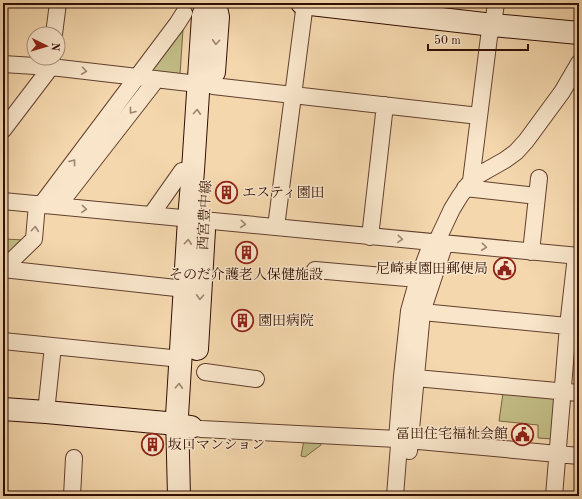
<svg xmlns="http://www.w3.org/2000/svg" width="582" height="499" viewBox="0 0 582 499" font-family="'Old Standard TT','Noto Serif JP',serif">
	<rect width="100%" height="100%" fill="#f4d7ad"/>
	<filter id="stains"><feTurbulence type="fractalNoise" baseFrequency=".005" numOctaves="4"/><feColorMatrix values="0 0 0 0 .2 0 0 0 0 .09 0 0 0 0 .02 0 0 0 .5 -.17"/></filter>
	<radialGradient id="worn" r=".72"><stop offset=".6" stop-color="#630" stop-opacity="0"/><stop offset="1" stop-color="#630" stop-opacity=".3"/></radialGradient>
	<path fill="#c2bc85" stroke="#796544" d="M 183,29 L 180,75 L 149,71 Z
		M 3,239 L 26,240 L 3,263 Z
		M 503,393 L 554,397 L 557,403 L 553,439 L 538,438 L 538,425 L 499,421 Z
		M 304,440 L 320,441 L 321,445 L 305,457 L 301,456 Z"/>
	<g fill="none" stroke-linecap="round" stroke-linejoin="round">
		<defs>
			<path id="street" d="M 54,34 L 58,3
				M 3,64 L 51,67 L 198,84
				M 213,86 L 479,116
				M 3,130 L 51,67 L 52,60
				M 471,181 L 489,37 L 493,25 L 496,3
				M 465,188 L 537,196
				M 3,201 L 579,256
				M 41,205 L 177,24 L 184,13
				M 58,206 L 156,80
				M 151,215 L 182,171 L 193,170
				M 276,227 L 305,3
				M 370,237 L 385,105
				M 436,243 L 452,209 L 460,196 L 468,185 L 475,177 L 505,160 L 516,152 L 526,141 L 562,92 L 579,63
				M 531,252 L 539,178
				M 3,269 L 185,289
				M 3,269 L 34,239 L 37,204
				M 315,270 L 418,279
				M 412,311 L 578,327
				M 3,341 L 181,359
				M 205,372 L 256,379
				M 405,377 L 579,393
				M 46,412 L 53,346
				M 191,427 L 201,429 L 397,439 L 579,456
				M 409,451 L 422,312 L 445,243
				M 72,496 L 74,458
				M 395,496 L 399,445 L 397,439 L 402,376 L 409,311 L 418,279 L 432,242
				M 554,496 L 568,326 L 576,256"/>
			<path id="secondary" d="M 302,3 L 493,25 L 579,33
				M 214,72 L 218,17 L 215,3
				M 197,349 L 204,230
				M 3,409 L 46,412 L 166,423 L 191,427
				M 179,496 L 177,416 L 189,219 L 193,170 L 203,16 L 208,3"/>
		</defs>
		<use href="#street" stroke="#61402e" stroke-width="18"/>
		<use href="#secondary" stroke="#300e03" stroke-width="24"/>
		<use href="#street" stroke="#f8e5ca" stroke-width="16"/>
		<use href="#secondary" stroke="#f8e5ca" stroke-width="22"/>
	</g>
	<defs><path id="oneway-chevron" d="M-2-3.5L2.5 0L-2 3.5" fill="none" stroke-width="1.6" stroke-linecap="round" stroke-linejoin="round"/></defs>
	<g stroke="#9e8470">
		<use href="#oneway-chevron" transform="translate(216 42) rotate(94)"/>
		<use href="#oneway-chevron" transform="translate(84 71) rotate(7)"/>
		<use href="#oneway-chevron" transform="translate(132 111) rotate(128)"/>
		<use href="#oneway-chevron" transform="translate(197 112) rotate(-86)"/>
		<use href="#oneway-chevron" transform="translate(73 162) rotate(-53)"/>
		<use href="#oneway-chevron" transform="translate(84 209) rotate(5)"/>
		<use href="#oneway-chevron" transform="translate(243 224) rotate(5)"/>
		<use href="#oneway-chevron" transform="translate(35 229) rotate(-85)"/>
		<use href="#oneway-chevron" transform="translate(400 239) rotate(5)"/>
		<use href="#oneway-chevron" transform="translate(188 242) rotate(-86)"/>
		<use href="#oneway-chevron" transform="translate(484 247) rotate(6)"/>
		<use href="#oneway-chevron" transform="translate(200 297) rotate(93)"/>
		<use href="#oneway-chevron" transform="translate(179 386) rotate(-87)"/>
	</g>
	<defs>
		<symbol id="building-ring" viewBox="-11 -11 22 22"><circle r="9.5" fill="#f8e5ca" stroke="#8f2418" stroke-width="1.5"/><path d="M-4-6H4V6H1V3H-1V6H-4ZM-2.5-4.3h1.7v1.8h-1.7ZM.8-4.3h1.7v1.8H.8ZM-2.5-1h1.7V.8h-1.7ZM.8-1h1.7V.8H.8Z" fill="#8f2418"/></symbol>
		<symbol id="civic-ring" viewBox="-11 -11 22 22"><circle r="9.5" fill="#f8e5ca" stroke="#8f2418" stroke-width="1.5"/><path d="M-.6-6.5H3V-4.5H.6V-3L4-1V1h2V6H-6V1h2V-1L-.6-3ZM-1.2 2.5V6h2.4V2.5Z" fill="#8f2418"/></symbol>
	</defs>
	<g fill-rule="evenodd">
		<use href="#building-ring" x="214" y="180" width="25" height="25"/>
		<use href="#building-ring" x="234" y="240" width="25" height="25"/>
		<use href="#civic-ring" x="492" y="256" width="25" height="25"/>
		<use href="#building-ring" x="230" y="308" width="25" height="25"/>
		<use href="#civic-ring" x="510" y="422" width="25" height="25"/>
		<use href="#building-ring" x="140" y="432" width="25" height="25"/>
	</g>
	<g text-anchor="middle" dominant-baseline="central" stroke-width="3" stroke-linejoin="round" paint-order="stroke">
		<g font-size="14" fill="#300e03" stroke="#f8e5ca" text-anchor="start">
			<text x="242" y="193">エスティ園田</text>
			<text x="488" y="269" text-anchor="end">尼崎東園田郵便局</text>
			<text x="246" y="275" text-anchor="middle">そのだ介護老人保健施設</text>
			<text x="258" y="321">園田病院</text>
			<text x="508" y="434" text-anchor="end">冨田住宅福祉会館</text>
			<text x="168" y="445">坂口マンション</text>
		</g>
		<g font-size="14" fill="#300e03" stroke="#f8e5ca">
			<text transform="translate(205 215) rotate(-87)">西宮豊中線</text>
		</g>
	</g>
	<rect width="582" height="499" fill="none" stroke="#f4d7ad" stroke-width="16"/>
	<rect x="4" y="4" width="574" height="491" fill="none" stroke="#300e03" stroke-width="2"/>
	<rect x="8" y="8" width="566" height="483" fill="none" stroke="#300e03"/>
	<g transform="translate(46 46) rotate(95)"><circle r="19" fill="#f8e5ca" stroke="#a88f7a"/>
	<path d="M0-3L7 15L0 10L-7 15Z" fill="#8f2418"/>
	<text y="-6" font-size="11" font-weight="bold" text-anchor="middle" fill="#300e03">N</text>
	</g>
	<path d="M428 44v6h100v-6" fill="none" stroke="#300e03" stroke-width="2"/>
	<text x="434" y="44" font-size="12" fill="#300e03" stroke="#f8e5ca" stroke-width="3" paint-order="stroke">50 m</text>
	<rect width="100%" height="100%" filter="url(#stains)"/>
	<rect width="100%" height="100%" fill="url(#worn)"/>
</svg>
